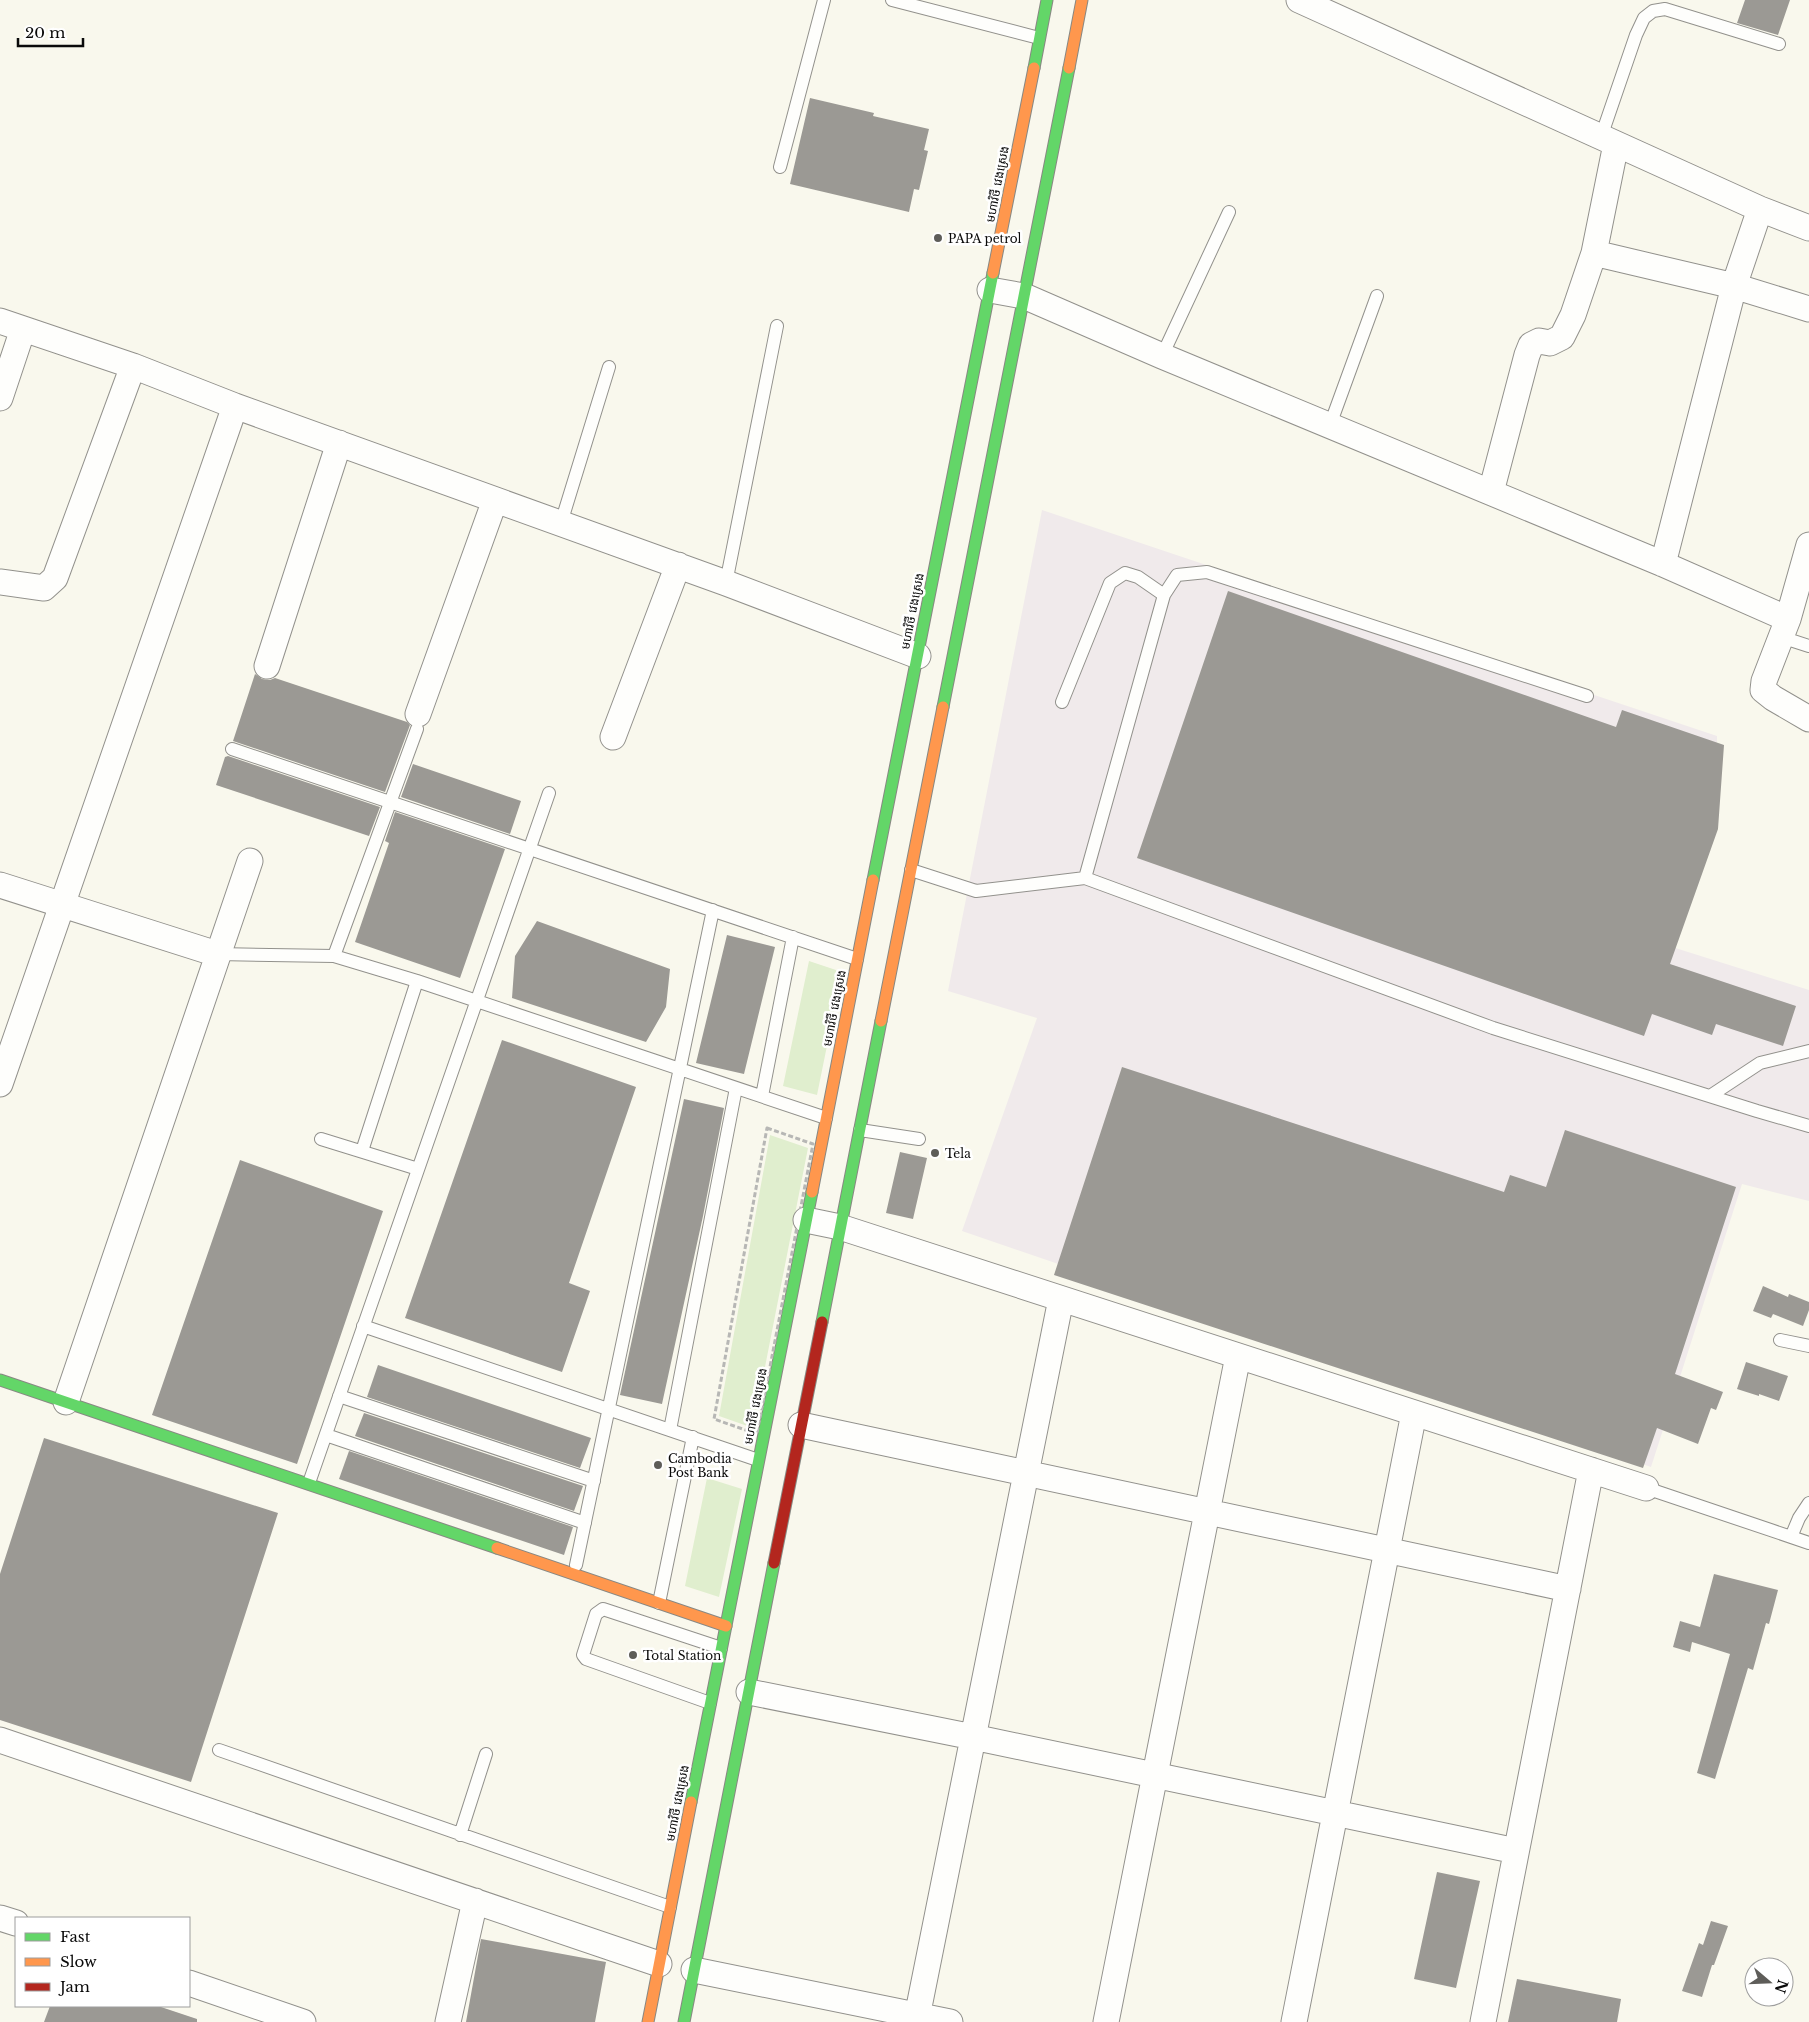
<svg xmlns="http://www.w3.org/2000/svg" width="1809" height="2022" viewBox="0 0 1809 2022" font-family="'Libre Baskerville','Noto Sans Khmer',serif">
	<rect width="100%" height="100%" fill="#f9f8ed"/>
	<path fill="#f0eaeb" d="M 1042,510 L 1717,736 L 1716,806 L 1669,946 L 1809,990 L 1809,1201 L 1742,1184 L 1651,1467 L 962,1231 L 1037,1018 L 948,991 Z"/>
	<path fill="#e0eece" d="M 809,961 L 842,972 L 817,1095 L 783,1086 Z
		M 770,1135 L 808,1148 L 753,1428 L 719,1416 Z
		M 707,1478 L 742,1489 L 719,1597 L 685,1586 Z"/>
	<path fill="#9b9994" d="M 1745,0 L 1790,0 L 1778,35 L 1737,23 Z
		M 810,98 L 874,113 L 873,116 L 929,129 L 924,150 L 928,151 L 919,190 L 914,189 L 909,212 L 790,184 Z
		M 1228,591 L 1616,727 L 1622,710 L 1724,745 L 1718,829 L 1670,964 L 1796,1006 L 1783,1046 L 1716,1024 L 1712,1035 L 1652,1014 L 1644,1036 L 1137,858 Z
		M 255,674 L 262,679 L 270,680 L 275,678 L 407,722 L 410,725 L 385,792 L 233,741 Z
		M 228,756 L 380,807 L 369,836 L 216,785 L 225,757 Z
		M 413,764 L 521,801 L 510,834 L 401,797 Z
		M 395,812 L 505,849 L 460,978 L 355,942 L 389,843 L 385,841 Z
		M 537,921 L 670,969 L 666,1007 L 646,1042 L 512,998 L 515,956 Z
		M 727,935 L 775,947 L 744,1074 L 696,1063 Z
		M 502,1040 L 636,1087 L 569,1283 L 590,1291 L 562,1372 L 405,1318 Z
		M 1122,1067 L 1504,1192 L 1510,1175 L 1546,1187 L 1565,1130 L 1736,1187 L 1675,1374 L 1723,1392 L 1716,1410 L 1711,1408 L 1698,1444 L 1657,1428 L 1643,1468 L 1054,1275 Z
		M 684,1099 L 724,1108 L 703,1216 L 662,1404 L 620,1395 Z
		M 900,1152 L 927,1158 L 913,1219 L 886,1213 Z
		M 240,1160 L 383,1211 L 297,1464 L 152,1415 Z
		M 1763,1286 L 1788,1297 L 1789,1294 L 1809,1302 L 1809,1310 L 1803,1326 L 1773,1314 L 1771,1318 L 1753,1311 Z
		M 1746,1362 L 1788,1376 L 1779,1401 L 1759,1394 L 1759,1396 L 1737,1389 Z
		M 378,1365 L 591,1438 L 580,1468 L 367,1397 Z
		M 364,1413 L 583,1486 L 574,1511 L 355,1436 Z
		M 44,1438 L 278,1513 L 191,1782 L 0,1720 L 0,1574 Z
		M 349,1451 L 573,1527 L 564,1555 L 339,1479 Z
		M 1714,1574 L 1778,1590 L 1769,1624 L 1766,1623 L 1753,1670 L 1748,1668 L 1715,1779 L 1697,1773 L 1730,1654 L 1692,1642 L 1690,1652 L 1673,1647 L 1680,1621 L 1700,1627 Z
		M 1437,1872 L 1480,1881 L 1456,1988 L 1414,1979 Z
		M 1711,1921 L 1728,1926 L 1714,1965 L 1712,1965 L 1702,1997 L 1682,1991 L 1699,1943 L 1703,1945 Z
		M 481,1939 L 606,1962 L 595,2022 L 466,2022 Z
		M 1517,1979 L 1621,1999 L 1617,2022 L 1508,2022 Z
		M 50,2006 L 158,2006 L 197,2019 L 197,2022 L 44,2022 Z"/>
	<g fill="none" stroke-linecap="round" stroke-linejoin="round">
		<defs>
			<path id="lane" d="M 892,0 L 1039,38
				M 1601,137 L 1636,35 L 1644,18 L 1653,11 L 1665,9 L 1779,44
				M 780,167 L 824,0
				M 1162,356 L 1229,212
				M 1330,425 L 1377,296
				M 561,523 L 609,367
				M 726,583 L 777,326
				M 1781,637 L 1809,646
				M 1062,702 L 1110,583 L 1125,573 L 1138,577 L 1164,595
				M 232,749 L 857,959
				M 911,870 L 976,891 L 1085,878 L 1493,1028 L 1757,1111 L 1809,1126
				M 1085,878 L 1164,595 L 1177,575 L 1207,572 L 1587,696
				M 217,954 L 334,956 L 417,981 L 826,1118
				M 334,956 L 417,729
				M 762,1096 L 793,937
				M 1710,1096 L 1760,1063 L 1809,1051
				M 860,1130 L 919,1139
				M 321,1139 L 418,1169
				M 362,1151 L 417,981
				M 363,1326 L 758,1460
				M 1780,1340 L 1809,1346
				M 339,1396 L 594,1481
				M 670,1430 L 736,1088
				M 326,1435 L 585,1523
				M 310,1480 L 549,793
				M 1646,1488 L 1809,1543
				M 1791,1537 L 1799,1518 L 1809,1503
				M 576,1565 L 713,910
				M 659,1603 L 693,1437
				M 710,1703 L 586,1659 L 583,1655 L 596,1614 L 603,1609 L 721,1648
				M 219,1750 L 670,1907
				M 460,1835 L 486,1754"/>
			<path id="street" d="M 1299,0 L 1760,209 L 1809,228
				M 1594,253 L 1734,286 L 1809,309
				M 990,290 L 1024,296 L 1162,356 L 1663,564 L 1788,619
				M 0,321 L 133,366 L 235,406 L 726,583 L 918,656
				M 0,398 L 23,329
				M 1491,492 L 1527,355 L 1531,345 L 1539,341 L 1550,343 L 1562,337 L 1573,315 L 1594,253 L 1616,144
				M 1809,545 L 1788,619 L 1764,681 L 1763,690 L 1773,698 L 1809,719
				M 1663,564 L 1734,286 L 1760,209
				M 0,582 L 44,588 L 55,578 L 133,366
				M 267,666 L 339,443
				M 418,714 L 495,500
				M 613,737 L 678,565
				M 0,885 L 217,954
				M 0,1084 L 235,406
				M 806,1220 L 840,1227 L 1646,1488
				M 66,1402 L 250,861
				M 801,1425 L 1568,1589
				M 749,1692 L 973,1737 L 1516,1851
				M 0,1740 L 659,1964
				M 0,1918 L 16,1923
				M 694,1970 L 950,2022
				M 189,1983 L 303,2022
				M 448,2022 L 475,1901
				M 916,2022 L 1061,1299
				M 1106,2022 L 1238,1356
				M 1294,2022 L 1414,1413
				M 1483,2022 L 1591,1470"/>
			<path id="fast" d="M 1034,68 L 1047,0
				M 943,707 L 1069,68
				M 873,880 L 993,273
				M 822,1322 L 881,1021
				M 0,1380 L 497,1548
				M 691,1802 L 812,1192
				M 684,2022 L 774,1563"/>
			<path id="slow" d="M 1069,68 L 1082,0
				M 993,273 L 1034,68
				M 881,1021 L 943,707
				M 812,1192 L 873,880
				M 497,1548 L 726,1626
				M 648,2022 L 691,1802"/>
			<path id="jam" d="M 774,1563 L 822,1322"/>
		</defs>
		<use href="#lane" stroke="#92918c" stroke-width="14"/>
		<use href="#street" stroke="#92918c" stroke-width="27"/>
		<use href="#fast" stroke="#888883" stroke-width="13"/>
		<use href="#slow" stroke="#888883" stroke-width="13"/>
		<use href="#jam" stroke="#888883" stroke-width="13"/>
		<path stroke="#b7b7b5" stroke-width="3" stroke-dasharray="5 2.5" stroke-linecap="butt" d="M 767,1128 L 813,1144 L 757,1434 L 714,1419 Z"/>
		<use href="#lane" stroke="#fefefc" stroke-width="12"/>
		<use href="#street" stroke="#fefefc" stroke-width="25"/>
		<use href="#fast" stroke="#63d668" stroke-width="11"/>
		<use href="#slow" stroke="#ff974d" stroke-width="11"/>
		<use href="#jam" stroke="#b3261e" stroke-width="11"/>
	</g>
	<g fill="#5e5d59" stroke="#fff" stroke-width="2">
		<circle cx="938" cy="238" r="5"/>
		<circle cx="935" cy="1153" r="5"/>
		<circle cx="658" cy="1465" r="5"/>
		<circle cx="633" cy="1655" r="5"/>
	</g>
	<g text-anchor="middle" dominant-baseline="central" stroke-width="5" stroke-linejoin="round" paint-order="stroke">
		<g font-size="12" fill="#0a0a0a" stroke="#fff">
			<text transform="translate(997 184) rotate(-79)">មហាវិថី វេងស្រេង</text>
			<text transform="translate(912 611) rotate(-79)">មហាវិថី វេងស្រេង</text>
			<text transform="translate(834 1008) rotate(-79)">មហាវិថី វេងស្រេង</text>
			<text transform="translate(755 1406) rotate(-79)">មហាវិថី វេងស្រេង</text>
			<text transform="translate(677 1803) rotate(-79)">មហាវិថី វេងស្រេង</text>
		</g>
		<g font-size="12" fill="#0a0a0a" stroke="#fff" text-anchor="start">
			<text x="948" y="238">PAPA petrol</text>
			<text x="945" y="1153">Tela</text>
			<text x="668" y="1458">Cambodia<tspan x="668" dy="14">Post Bank</tspan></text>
			<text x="643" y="1655">Total Station</text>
		</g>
	</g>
	<rect x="15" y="1917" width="175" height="90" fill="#ffffff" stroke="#9d9d9d"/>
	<rect x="25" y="1933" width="25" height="8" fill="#63d668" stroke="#9d9d9d"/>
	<text x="60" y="1942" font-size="15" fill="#0a0a0a">Fast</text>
	<rect x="25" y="1958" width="25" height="8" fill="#ff974d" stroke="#9d9d9d"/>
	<text x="60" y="1967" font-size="15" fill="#0a0a0a">Slow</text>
	<rect x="25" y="1983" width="25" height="8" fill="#b3261e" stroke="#9d9d9d"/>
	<text x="60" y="1992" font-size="15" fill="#0a0a0a">Jam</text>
	<g transform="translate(1769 1982) rotate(109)"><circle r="24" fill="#ffffff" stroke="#9d9d9d"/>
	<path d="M0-4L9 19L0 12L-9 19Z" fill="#5e5d59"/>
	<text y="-8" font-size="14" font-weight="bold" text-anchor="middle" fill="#0a0a0a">N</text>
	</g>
	<path d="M18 38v8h65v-8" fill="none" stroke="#0a0a0a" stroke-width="2.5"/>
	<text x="25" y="38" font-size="15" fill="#0a0a0a" stroke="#ffffff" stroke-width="4" paint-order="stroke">20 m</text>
</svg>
